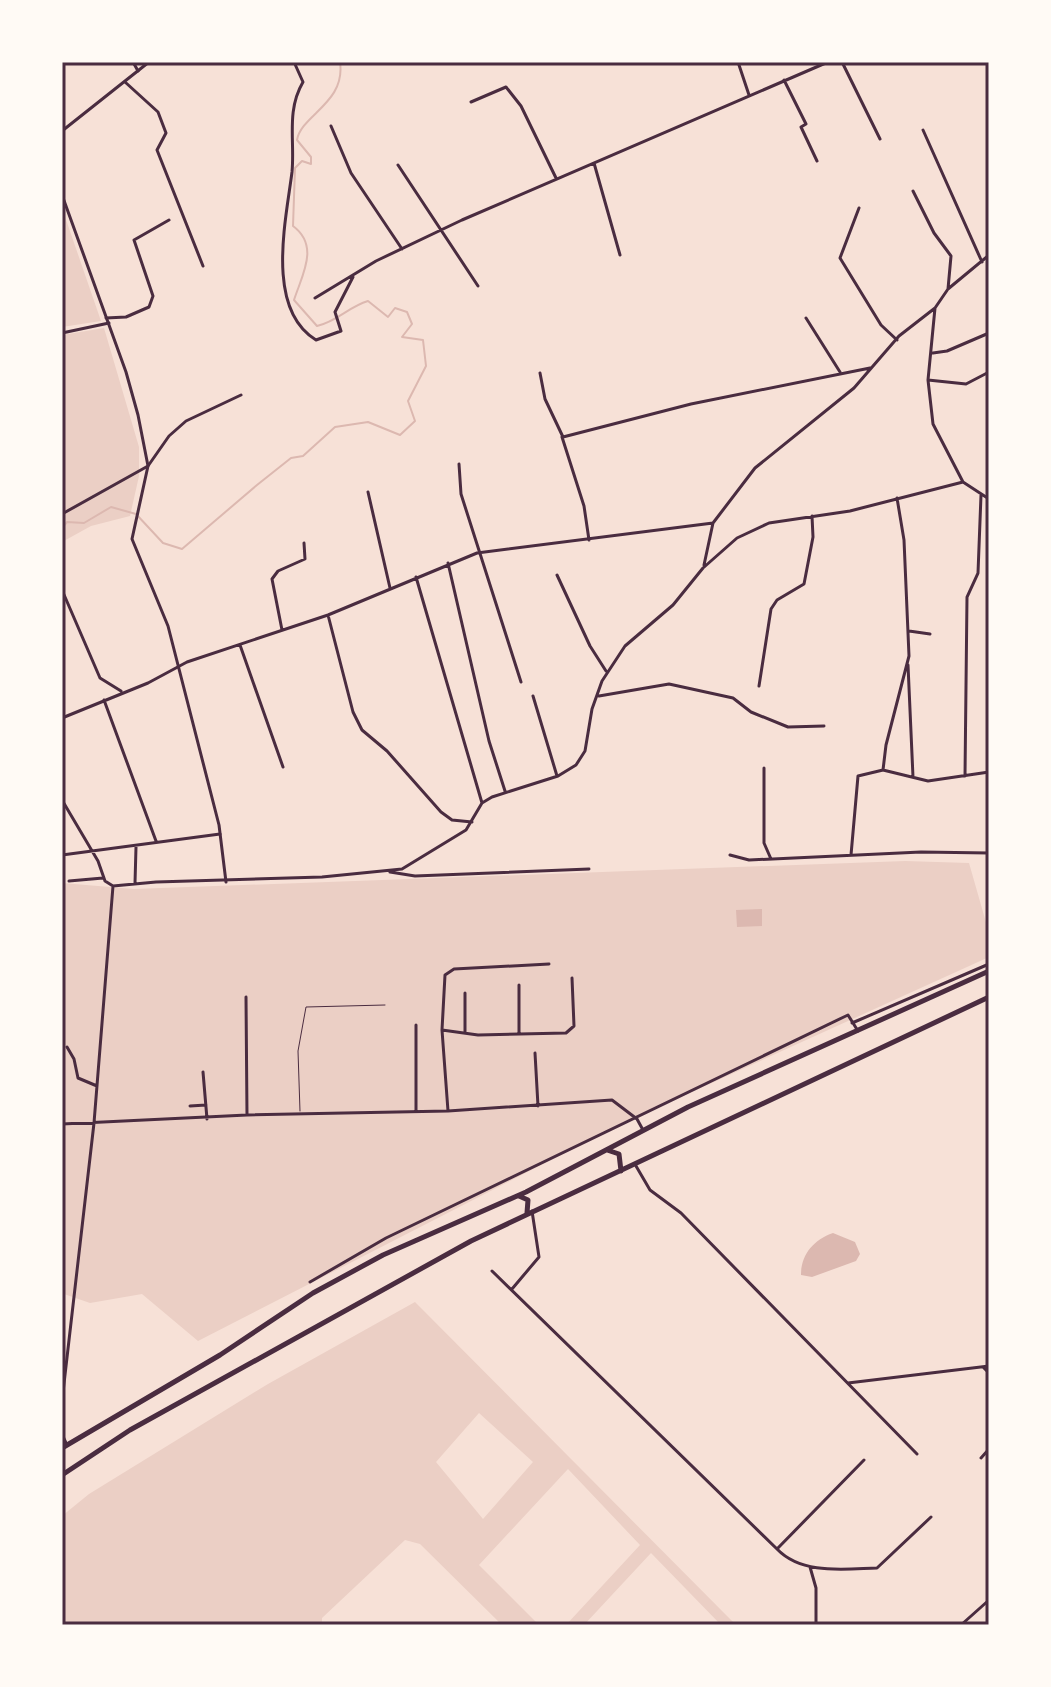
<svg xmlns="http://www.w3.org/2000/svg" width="1051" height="1687" viewBox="0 0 1051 1687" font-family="'Exo 2',sans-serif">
	<rect width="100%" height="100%" fill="#f7e1d7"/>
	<path fill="#ebcfc5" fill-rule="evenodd" d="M 62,208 L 101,321 L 62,327 Z
		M 104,328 L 139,447 L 139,476 L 130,516 L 91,526 L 62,542 L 62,335 Z
		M 905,861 L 969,863 L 989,933 L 989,957 L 619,1125 L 198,1341 L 142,1294 L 90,1303 L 64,1294 L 62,1309 L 62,883 L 134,889 Z
		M 415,1302 L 736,1625 L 721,1625 L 651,1553 L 584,1625 L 566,1625 L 640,1545 L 568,1469 L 479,1565 L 539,1625 L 502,1625 L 420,1544 L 405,1540 L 322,1618 L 322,1625 L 62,1625 L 62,1516 L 89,1494 L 268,1384 ZM 479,1413 L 533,1462 L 483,1519 L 436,1462 Z"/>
	<path fill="#dcb8b0" d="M 762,909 L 762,926 L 737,927 L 736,910 Z
		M 833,1233 L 855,1242 L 860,1254 L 856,1261 L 812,1277 L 801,1275 C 801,1255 813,1240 833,1233 Z"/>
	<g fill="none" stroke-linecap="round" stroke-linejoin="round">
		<path stroke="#dcb8b0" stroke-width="2" d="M 62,528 L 67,522 L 84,523 L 111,507 L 136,514 L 163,543 L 182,549 L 257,485 L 291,458 L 303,456 L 335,427 L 368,422 L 400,435 L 415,421 L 408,401 L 426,366 L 423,340 L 402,337 L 412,324 L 407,312 L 395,308 L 388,317 L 368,301 C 348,307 338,321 317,326 L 294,300 C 302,275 320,246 293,226 L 295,168 L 302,161 L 311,164 L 311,157 L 297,140 C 301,115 346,103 340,62"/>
		<path stroke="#4a2c40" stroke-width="1" d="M 300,1111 L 298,1051 L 306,1007 L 385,1005"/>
		<path stroke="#4a2c40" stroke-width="3" d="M 133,62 L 138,71
			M 294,62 L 303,82 C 286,111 295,141 292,172 C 286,220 265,309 316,340 L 341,331 L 335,312 L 353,277
			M 738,62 L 749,95
			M 842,62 L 880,139
			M 784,80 L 806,124 L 801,127 L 817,161
			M 125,82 L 158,112 L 166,133 L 157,150 L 203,266
			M 471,102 L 506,87 L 521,106 L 556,178
			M 331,126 L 351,173 L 402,249
			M 923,130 L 982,262
			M 594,163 L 620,255
			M 398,165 L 478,286
			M 913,191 L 934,233 L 951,256 L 948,289
			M 859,208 L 840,258 L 881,325 L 897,340
			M 989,255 L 948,289 L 935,308 L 928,380 L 933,424 L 963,482 L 989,499
			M 315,298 L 376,261 L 462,220 L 828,62
			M 106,318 L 126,317 L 149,307 L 153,296 L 134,240 L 169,220
			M 806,318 L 840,372
			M 62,333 L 109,323
			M 933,353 L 947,351 L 989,333
			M 540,373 L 545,399 L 563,437 L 691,404 L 870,368
			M 928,380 L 966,384 L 989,372
			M 562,437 L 584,506 L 589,540
			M 459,464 L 461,494 L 521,682
			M 368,492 L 390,588
			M 62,514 L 148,466 L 169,436 L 186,421 L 241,395
			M 448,563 L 489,741 L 505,791
			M 704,565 L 713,523 L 755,468 L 854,388 L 899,336 L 935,308
			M 557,575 L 590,646 L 606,671
			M 416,577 L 482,803
			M 62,590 L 100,678 L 121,691
			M 328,615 L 353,712 L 362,730 L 387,751 L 441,812 L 452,820 L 472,822
			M 282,630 L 272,579 L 278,571 L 305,559 L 304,543
			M 909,631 L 930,634
			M 240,645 L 283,767
			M 908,665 L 913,777
			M 759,686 L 771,609 L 777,600 L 804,584 L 813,537 L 812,516
			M 533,696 L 557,776
			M 599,696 L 669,684 L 733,698 L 751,712 L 788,727 L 824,726
			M 104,700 L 156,841
			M 62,718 L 148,683 L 187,662 L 328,615 L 477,553 L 713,523
			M 764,768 L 764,843 L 771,859
			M 883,770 L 928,781 L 989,772
			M 965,776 L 967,597 L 978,573 L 981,495
			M 62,800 L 98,861 L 105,881 L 113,886
			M 62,855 L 220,834
			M 730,855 L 749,860 L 921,852 L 989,853
			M 851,855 L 858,776 L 883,770 L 886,745 L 909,656 L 904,540 L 897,498
			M 390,872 L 415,876 L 589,869
			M 69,881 L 103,878
			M 135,883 L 136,847
			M 113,886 L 156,882 L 322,877 L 402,869 L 466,830 L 482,803 L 492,797 L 558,776 L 576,765 L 585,751 L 592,709 L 602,681 L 625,646 L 673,605 L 703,568 L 737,538 L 769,523 L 850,511 L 963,482
			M 465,993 L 465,1032
			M 246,997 L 247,1115
			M 852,1023 L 989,964
			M 442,1030 L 478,1035 L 566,1033 L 574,1026 L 572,978
			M 519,1033 L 519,985
			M 67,1047 L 74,1059 L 78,1078 L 97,1086
			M 535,1053 L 538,1106
			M 203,1072 L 207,1119
			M 190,1106 L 206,1105
			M 416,1110 L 416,1025
			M 448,1111 L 442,1030 L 445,975 L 454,969 L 549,964
			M 62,1124 L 247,1115 L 448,1111 L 612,1100 L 637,1119 L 643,1130
			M 636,1166 L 650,1190 L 681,1213 L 917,1454
			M 492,1271 L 777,1549 L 864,1460
			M 310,1282 L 386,1238 L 848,1015 L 858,1031
			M 512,1289 L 539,1257 L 532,1211
			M 983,1367 L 989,1373
			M 848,1383 L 989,1366
			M 62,1401 L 94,1123 L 113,886
			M 62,1434 L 67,1445
			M 981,1458 L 989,1449
			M 777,1549 C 802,1575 843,1569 877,1568 L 931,1517
			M 810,1567 L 816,1588 L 816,1625
			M 961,1625 L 989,1600"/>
		<path stroke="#4a2c40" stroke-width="3" d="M 62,131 L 149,62
			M 62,195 L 126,372 L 138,415 L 148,466 L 132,539 L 168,626 L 219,825 L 226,882"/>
		<path stroke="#4a2c40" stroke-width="5" d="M 607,1150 L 619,1154 L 621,1171
			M 519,1196 L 528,1200 L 527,1213
			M 62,1448 L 220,1355 L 313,1293 L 383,1255 L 526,1192 L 688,1107 L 989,971
			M 62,1475 L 130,1430 L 471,1241 L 989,997"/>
	</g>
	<rect width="1051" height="1687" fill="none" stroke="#fffaf5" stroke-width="128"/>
	<rect x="64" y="64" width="923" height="1559" fill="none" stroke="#4a2c40" stroke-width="3"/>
</svg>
